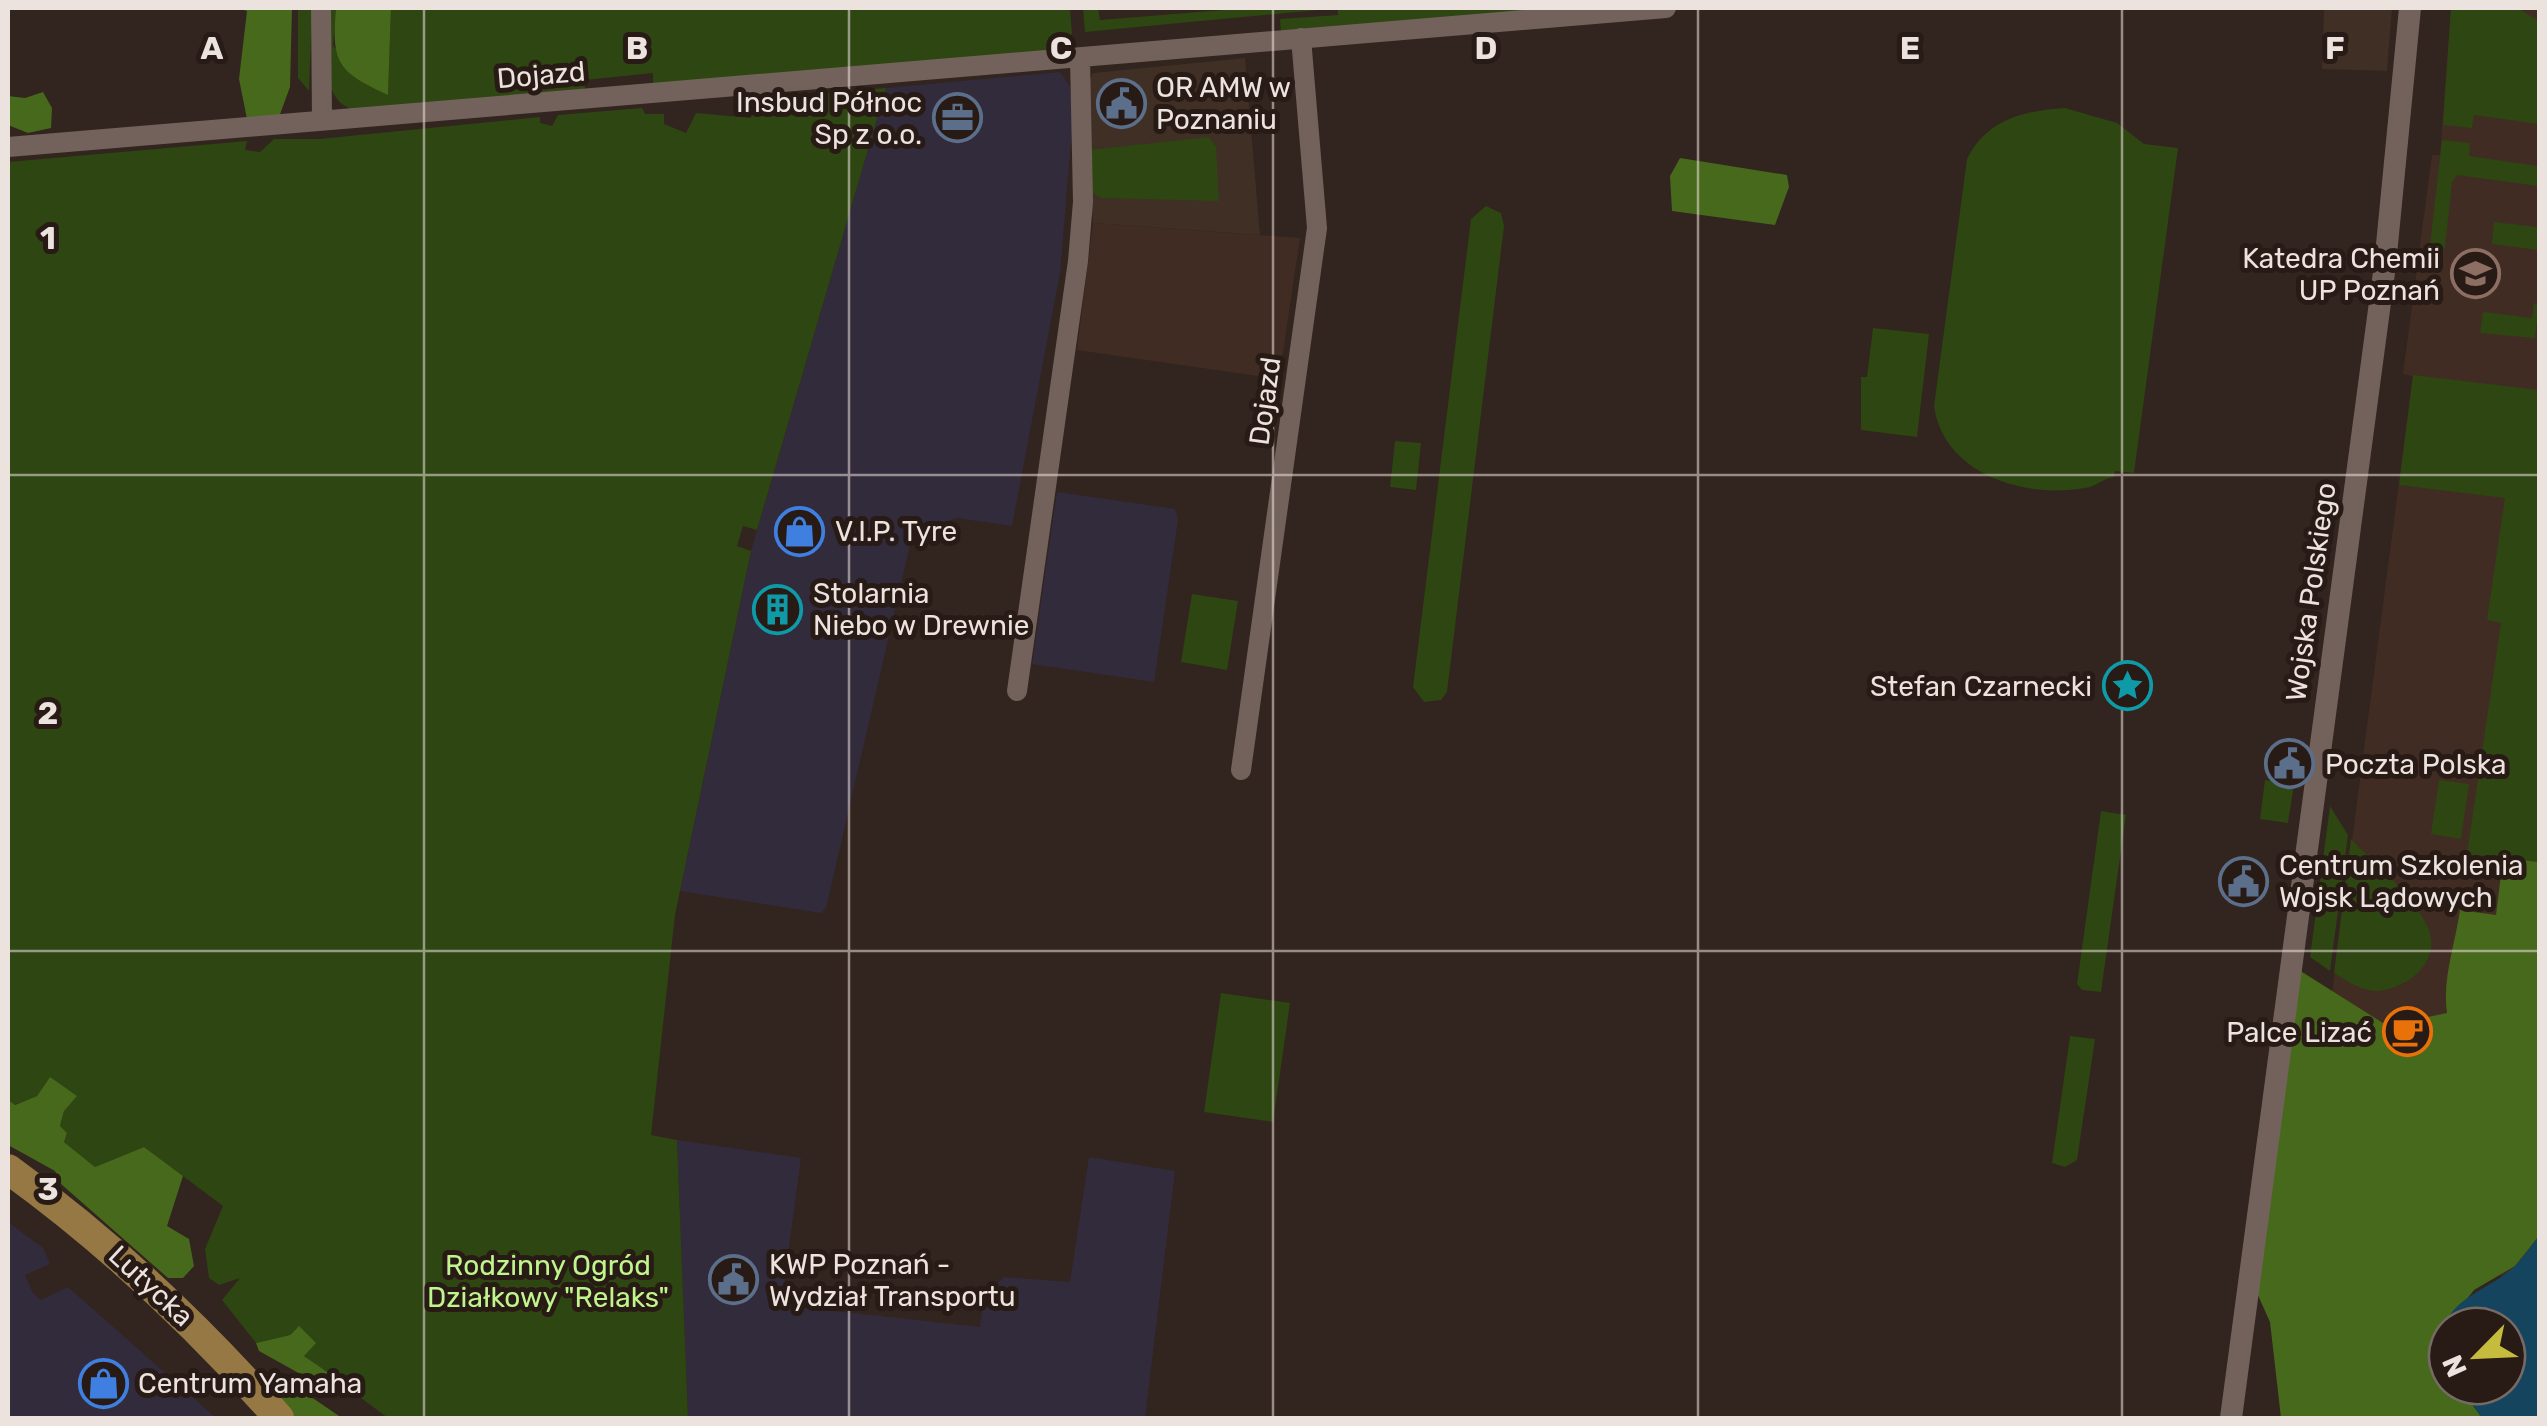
<svg xmlns="http://www.w3.org/2000/svg" width="2547" height="1426" viewBox="0 0 2547 1426" font-family="Rubik,sans-serif">
	<rect width="100%" height="100%" fill="#32241e"/>
	<path fill="#3f2f24" d="M 2324,8 L 2392,8 L 2387,71 L 2322,69 Z
		M 1245,58 L 1260,235 L 1093,223 L 1084,90 L 1093,73 Z"/>
	<path fill="#322b3c" d="M 1060,72 L 1070,86 L 1073,118 L 1060,273 L 1012,526 L 957,518 L 913,532 L 826,908 L 821,913 L 680,891 L 751,551 L 886,88 Z
		M 1057,492 L 1175,509 L 1178,520 L 1154,682 L 1032,664 Z
		M 677,1140 L 801,1158 L 782,1299 L 789,1306 L 980,1327 L 984,1297 L 1004,1277 L 1070,1282 L 1089,1157 L 1175,1171 L 1145,1418 L 688,1418 Z
		M 8,1222 L 43,1248 L 50,1264 L 25,1275 L 33,1293 L 41,1300 L 68,1287 L 216,1418 L 8,1418 Z"/>
	<path fill="#412c23" d="M 2451,8 L 2539,8 L 2539,1338 L 2332,993 L 2413,376 L 2403,374 L 2432,155 L 2440,155 Z
		M 1093,223 L 1300,238 L 1279,379 L 1077,350 Z"/>
	<path fill="#2e4611" d="M 298,8 L 312,8 L 309,91 L 298,78 Z
		M 329,8 L 336,8 L 333,46 L 388,94 L 391,8 L 1070,8 L 1072,34 L 1063,50 L 653,85 L 653,73 L 585,80 L 585,91 L 355,110 C 315,100 329,39 329,8 Z
		M 1083,8 L 1098,8 L 1100,20 L 1248,8 L 1329,9 L 1085,32 Z
		M 1338,8 L 1572,8 L 1281,32 L 1280,19 L 1338,15 Z
		M 2451,8 L 2517,8 L 2539,21 L 2539,124 L 2474,115 L 2472,128 L 2443,125 Z
		M 886,88 L 757,530 L 743,526 L 737,546 L 751,551 L 675,915 L 651,1135 L 677,1140 L 688,1418 L 388,1418 L 303,1355 L 297,1328 L 290,1335 L 256,1343 L 222,1300 L 240,1278 L 219,1285 L 209,1278 L 205,1249 L 223,1206 L 144,1147 L 95,1167 L 64,1142 L 67,1133 L 60,1127 L 64,1111 L 50,1077 L 37,1096 L 14,1105 L 8,1100 L 8,162 L 247,141 L 245,150 L 260,152 L 274,139 L 319,139 L 540,117 L 540,123 L 552,126 L 558,115 L 642,108 L 645,114 L 664,114 L 664,124 L 686,133 L 696,113 L 751,118 L 754,99 Z
		M 2065,108 L 2117,123 L 2144,144 L 2178,148 L 2134,473 L 2115,471 L 2114,477 C 2103,478 2096,487 2085,488 C 2025,499 1943,474 1934,406 L 1967,159 C 1987,119 2023,111 2065,108 Z
		M 1209,137 L 1216,147 L 1219,201 L 1101,198 L 1090,191 L 1089,150 Z
		M 2442,140 L 2470,143 L 2469,156 L 2538,166 L 2539,161 L 2539,186 L 2457,175 L 2452,182 L 2445,248 L 2433,263 L 2428,263 Z
		M 1486,206 L 1501,213 L 1504,226 L 1447,692 L 1441,700 L 1424,702 L 1413,687 L 1471,219 Z
		M 2494,222 L 2538,227 L 2539,250 L 2492,244 Z
		M 2534,303 L 2539,304 L 2535,338 L 2480,333 L 2483,312 L 2532,318 Z
		M 1873,328 L 1929,334 L 1917,437 L 1861,430 L 1861,377 L 1867,377 Z
		M 2413,375 L 2539,390 L 2539,862 L 2467,854 L 2501,623 L 2487,620 L 2505,498 L 2399,485 Z
		M 1395,441 L 1421,443 L 1416,490 L 1390,487 Z
		M 1192,594 L 1238,601 L 1227,670 L 1181,662 Z
		M 2265,780 L 2294,784 L 2288,823 L 2260,819 Z
		M 2439,780 L 2469,784 L 2461,839 L 2431,834 Z
		M 2330,806 L 2348,835 L 2330,971 L 2310,957 Z
		M 2101,811 L 2126,815 L 2101,992 L 2082,990 L 2077,984 Z
		M 2351,839 C 2376,865 2414,895 2428,928 C 2442,961 2408,989 2377,991 C 2361,991 2347,981 2334,973 Z
		M 1221,993 L 1290,1003 L 1273,1122 L 1204,1112 Z
		M 2070,1036 L 2095,1039 L 2077,1160 L 2065,1167 L 2052,1163 Z"/>
	<path fill="#46691b" d="M 238,8 L 292,8 L 290,87 L 279,117 L 247,119 L 239,79 L 247,11 Z
		M 336,8 L 391,8 L 388,95 C 338,72 331,63 336,8 Z
		M 43,92 L 52,108 L 51,128 L 28,133 L 8,125 L 8,96 L 25,98 Z
		M 1680,158 L 1787,175 L 1789,187 L 1775,225 L 1672,211 L 1670,176 Z
		M 2503,858 L 2539,862 L 2539,1236 L 2515,1266 L 2474,1290 L 2444,1328 L 2447,1386 L 2459,1386 L 2482,1418 L 2281,1418 L 2270,1322 L 2257,1293 L 2299,970 L 2394,1030 L 2398,1047 L 2426,1043 L 2423,1018 L 2447,1013 C 2442,979 2455,945 2460,910 L 2496,915 Z
		M 50,1077 L 77,1096 L 64,1111 L 60,1126 L 67,1133 L 64,1142 L 95,1167 L 144,1147 L 183,1176 L 167,1226 L 189,1239 L 194,1266 L 183,1278 L 168,1278 L 61,1184 L 55,1171 L 8,1145 L 8,1100 L 15,1105 L 37,1096 Z
		M 299,1326 L 316,1343 L 304,1356 L 330,1374 L 322,1386 L 259,1351 L 256,1343 L 290,1335 Z
		M 273,1371 L 342,1418 L 295,1418 L 273,1391 L 268,1374 Z"/>
	<path fill="#15445f" d="M 2539,1236 L 2539,1418 L 2482,1418 L 2459,1386 L 2507,1386 L 2507,1326 L 2447,1326 L 2447,1359 C 2427,1303 2485,1294 2514,1267 C 2523,1258 2531,1246 2539,1236 Z"/>
	<g fill="none" stroke-linecap="round" stroke-linejoin="round">
		<path stroke="#73625b" stroke-width="20" d="M 321,8 L 322,120
			M 8,147 L 1666,8
			M 1017,691 L 1078,261 L 1083,202 L 1080,58
			M 1241,770 L 1317,228 L 1301,38"/>
		<path stroke="#73625b" stroke-width="22" d="M 2231,1418 L 2385,265 L 2410,8"/>
		<path stroke="#967845" stroke-width="30" d="M 8,1169 C 109,1242 197,1325 279,1418"/>
	</g>
	<path fill="none" stroke="#ece2de" stroke-width="2.5" stroke-opacity="0.55" d="M 424,8 L 424,1418M 849,8 L 849,1418M 1273,8 L 1273,1418M 1698,8 L 1698,1418M 2122,8 L 2122,1418M 8,475 L 2540,475M 8,951 L 2540,951"/>
	<defs>
		<symbol id="civic-ring" viewBox="-11 -11 22 22"><circle r="9.5" fill="#281a15" stroke="#5c6f8a" stroke-width="1.5"/><path d="M-.6-6.5H3V-4.5H.6V-3L4-1V1h2V6H-6V1h2V-1L-.6-3ZM-1.2 2.5V6h2.4V2.5Z" fill="#5c6f8a"/></symbol>
		<symbol id="office-ring" viewBox="-11 -11 22 22"><circle r="9.5" fill="#281a15" stroke="#5c6f8a" stroke-width="1.5"/><path d="M-6-3h4V-5.5h4V-3h4V5H-6ZM-1-4.5V-3h2v-1.5ZM-6 0V1H6V0Z" fill="#5c6f8a"/></symbol>
		<symbol id="university-ring" viewBox="-11 -11 22 22"><circle r="9.5" fill="#281a15" stroke="#8d6e63" stroke-width="1.5"/><path d="M0-5L7-2L0 1L-7-2ZM-4 1L0 2.5L4 1V4Q0 6-4 4Z" fill="#8d6e63"/></symbol>
		<symbol id="shop-ring" viewBox="-11 -11 22 22"><circle r="9.5" fill="#281a15" stroke="#3f7fe0" stroke-width="1.5"/><path d="M-5-2.5h2.3a2.7 3.5 0 0 1 5.4 0H5L5.5 6h-11ZM-1.5-2.5h3a1.5 2.3 0 0 0-3 0Z" fill="#3f7fe0"/></symbol>
		<symbol id="building-ring" viewBox="-11 -11 22 22"><circle r="9.5" fill="#281a15" stroke="#0f9aa8" stroke-width="1.5"/><path d="M-4-6H4V6H1V3H-1V6H-4ZM-2.5-4.3h1.7v1.8h-1.7ZM.8-4.3h1.7v1.8H.8ZM-2.5-1h1.7V.8h-1.7ZM.8-1h1.7V.8H.8Z" fill="#0f9aa8"/></symbol>
		<symbol id="sight-ring" viewBox="-11 -11 22 22"><circle r="9.5" fill="#281a15" stroke="#0f9aa8" stroke-width="1.5"/><path d="M0-6L1.8-2.2L6-1.7L2.9 1.2L3.7 5.4L0 3.3L-3.7 5.4L-2.9 1.2L-6-1.7L-1.8-2.2Z" fill="#0f9aa8"/></symbol>
		<symbol id="cafe-ring" viewBox="-11 -11 22 22"><circle r="9.5" fill="#281a15" stroke="#e8710a" stroke-width="1.5"/><path d="M-5.5-4.5H6V0H3Q3 3.5 0 3.5H-2.5Q-5.5 3.5-5.5 0ZM3-3.2v2h1.7v-2ZM-6 4.5H4V6H-6Z" fill="#e8710a"/></symbol>
	</defs>
	<g fill-rule="evenodd">
		<use href="#civic-ring" x="1094" y="76" width="55" height="55"/>
		<use href="#office-ring" x="930" y="90" width="55" height="55"/>
		<use href="#university-ring" x="2448" y="246" width="55" height="55"/>
		<use href="#shop-ring" x="772" y="504" width="55" height="55"/>
		<use href="#building-ring" x="750" y="582" width="55" height="55"/>
		<use href="#sight-ring" x="2100" y="658" width="55" height="55"/>
		<use href="#civic-ring" x="2262" y="736" width="55" height="55"/>
		<use href="#civic-ring" x="2216" y="854" width="55" height="55"/>
		<use href="#cafe-ring" x="2380" y="1004" width="55" height="55"/>
		<use href="#civic-ring" x="706" y="1252" width="55" height="55"/>
		<use href="#shop-ring" x="76" y="1356" width="55" height="55"/>
	</g>
	<g text-anchor="middle" dominant-baseline="central" stroke-width="10" stroke-linejoin="round" paint-order="stroke">
		<g font-size="28" fill="#ece2de" stroke="#281a15">
			<text transform="translate(541 75) rotate(-5)">Dojazd</text>
			<text transform="translate(1265 401) rotate(-82)">Dojazd</text>
			<text transform="translate(2311 592) rotate(-82)">Wojska Polskiego</text>
			<text transform="translate(151 1286) rotate(43)">Lutycka</text>
		</g>
		<g font-size="28" fill="#ece2de" stroke="#281a15" text-anchor="start">
			<text x="1156" y="87">OR AMW w<tspan x="1156" dy="32">Poznaniu</tspan></text>
			<text x="922" y="102" text-anchor="end">Insbud Północ<tspan x="922" dy="32">Sp z o.o.</tspan></text>
			<text x="2440" y="258" text-anchor="end">Katedra Chemii<tspan x="2440" dy="32">UP Poznań</tspan></text>
			<text x="835" y="531">V.I.P. Tyre</text>
			<text x="813" y="593">Stolarnia<tspan x="813" dy="32">Niebo w Drewnie</tspan></text>
			<text x="2092" y="686" text-anchor="end">Stefan Czarnecki</text>
			<text x="2325" y="764">Poczta Polska</text>
			<text x="2279" y="865">Centrum Szkolenia<tspan x="2279" dy="32">Wojsk Lądowych</tspan></text>
			<text x="2372" y="1032" text-anchor="end">Palce Lizać</text>
			<text x="769" y="1264">KWP Poznań -<tspan x="769" dy="32">Wydział Transportu</tspan></text>
			<text x="138" y="1383">Centrum Yamaha</text>
		</g>
		<g font-size="28" fill="#c0f58d" stroke="#281a15">
			<text x="548" y="1265">Rodzinny Ogród<tspan x="548" dy="32">Działkowy "Relaks"</tspan></text>
		</g>
	</g>
	<g font-size="32" text-anchor="middle" font-weight="bold" fill="#ece2de" stroke="#281a15" stroke-width="10" stroke-linejoin="round" paint-order="stroke">
		<text x="212" y="59">A</text>
		<text x="637" y="59">B</text>
		<text x="1061" y="59">C</text>
		<text x="1486" y="59">D</text>
		<text x="1910" y="59">E</text>
		<text x="2335" y="59">F</text>
		<text x="48" y="249">1</text>
		<text x="48" y="724">2</text>
		<text x="48" y="1200">3</text>
	</g>
	<rect width="2547" height="1426" fill="none" stroke="#ece2de" stroke-width="20"/>
	<g transform="translate(2477 1356) rotate(246)"><circle r="48" fill="#281a15" stroke="#766a65" stroke-width="2.5"/>
	<path d="M0-8L18 38L0 25L-18 38Z" fill="#c5bc3d"/>
	<text y="-15" font-size="28" font-weight="bold" text-anchor="middle" fill="#ece2de">N</text>
	</g>
</svg>
